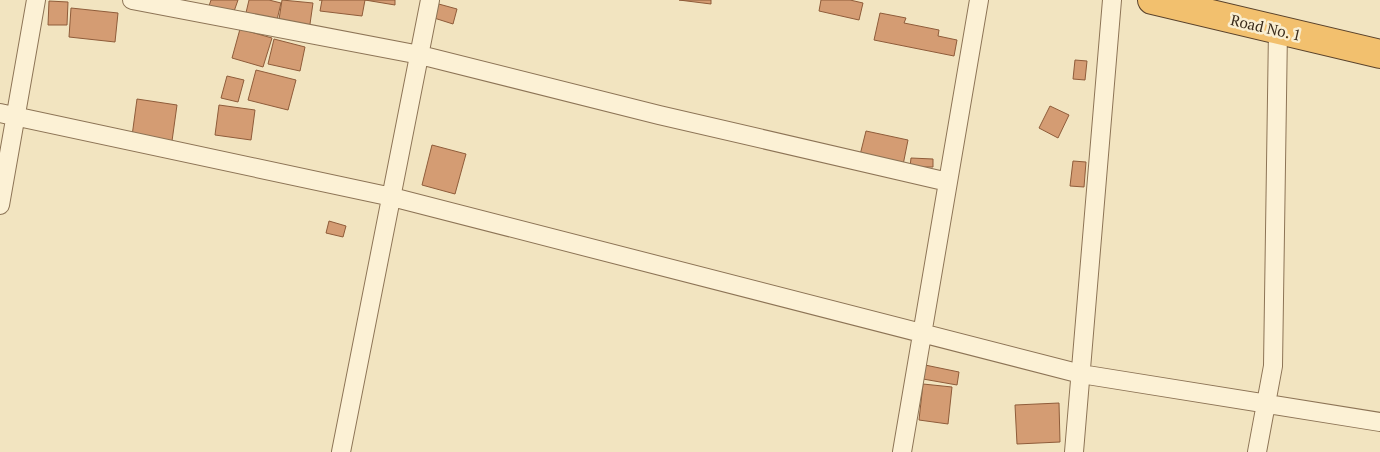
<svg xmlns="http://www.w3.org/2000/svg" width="1380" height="452" viewBox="0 0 1380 452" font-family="'PT Serif',serif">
	<rect width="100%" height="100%" fill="#f2e4c0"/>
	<path fill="#d49c73" stroke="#8f5c3a" d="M 211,0 L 238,0 L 231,20 L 207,12 Z
		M 249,0 L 269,0 L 281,3 L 276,24 L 245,17 Z
		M 282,0 L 313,3 L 309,31 L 278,26 Z
		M 319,0 L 395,0 L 395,5 L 365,0 L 362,16 L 320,11 L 322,0 Z
		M 679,0 L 711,0 L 711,4 Z
		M 821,0 L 850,0 L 863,3 L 859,20 L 819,11 Z
		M 49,1 L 68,2 L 67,25 L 48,25 Z
		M 435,3 L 457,9 L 453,24 L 431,17 Z
		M 71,8 L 118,13 L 115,42 L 69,37 Z
		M 880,13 L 906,18 L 904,23 L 939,30 L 938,36 L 957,40 L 954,56 L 874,40 Z
		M 240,29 L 272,38 L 263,67 L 232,58 Z
		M 274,39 L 305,47 L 300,71 L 268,64 Z
		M 1075,60 L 1087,61 L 1085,80 L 1073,79 Z
		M 256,70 L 296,80 L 288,110 L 248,100 Z
		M 227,76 L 244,80 L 238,102 L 221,98 Z
		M 137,99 L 177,105 L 172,141 L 132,136 Z
		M 219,105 L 255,110 L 251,140 L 215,135 Z
		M 1050,106 L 1069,115 L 1058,138 L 1039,128 Z
		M 866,131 L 908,140 L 903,165 L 860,155 Z
		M 432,145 L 466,154 L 455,194 L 422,185 Z
		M 911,158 L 933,159 L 933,167 L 910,167 Z
		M 1073,161 L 1086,162 L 1084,187 L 1070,186 Z
		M 329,221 L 346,226 L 343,237 L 326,233 Z
		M 925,365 L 959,372 L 957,385 L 923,379 Z
		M 923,384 L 952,387 L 948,424 L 919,420 Z
		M 1059,403 L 1060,442 L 1017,444 L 1015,405 Z"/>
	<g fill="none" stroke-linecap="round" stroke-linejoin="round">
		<defs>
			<path id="minor" d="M 132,0 L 420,55 L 659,115 L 948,182
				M 0,113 L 392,197 L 1081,374 L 1380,422
				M 0,205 L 36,0
				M 341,452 L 430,0
				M 902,452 L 979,0
				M 1074,452 L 1112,0
				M 1257,452 L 1273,366 L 1278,30"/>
			<path id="trunk" d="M 1152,0 L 1380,54"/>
		</defs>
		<use href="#minor" stroke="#8d7456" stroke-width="20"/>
		<use href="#trunk" stroke="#5a422b" stroke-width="30"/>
		<use href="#minor" stroke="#fcf1d5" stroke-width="18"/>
		<use href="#trunk" stroke="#f2c06e" stroke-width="28"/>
	</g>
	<g text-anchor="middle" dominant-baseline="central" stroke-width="5" stroke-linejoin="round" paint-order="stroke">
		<g font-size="15" fill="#3b2c1c" stroke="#f9eed1">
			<text transform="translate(1266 27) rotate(13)">Road No. 1</text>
		</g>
	</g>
</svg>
